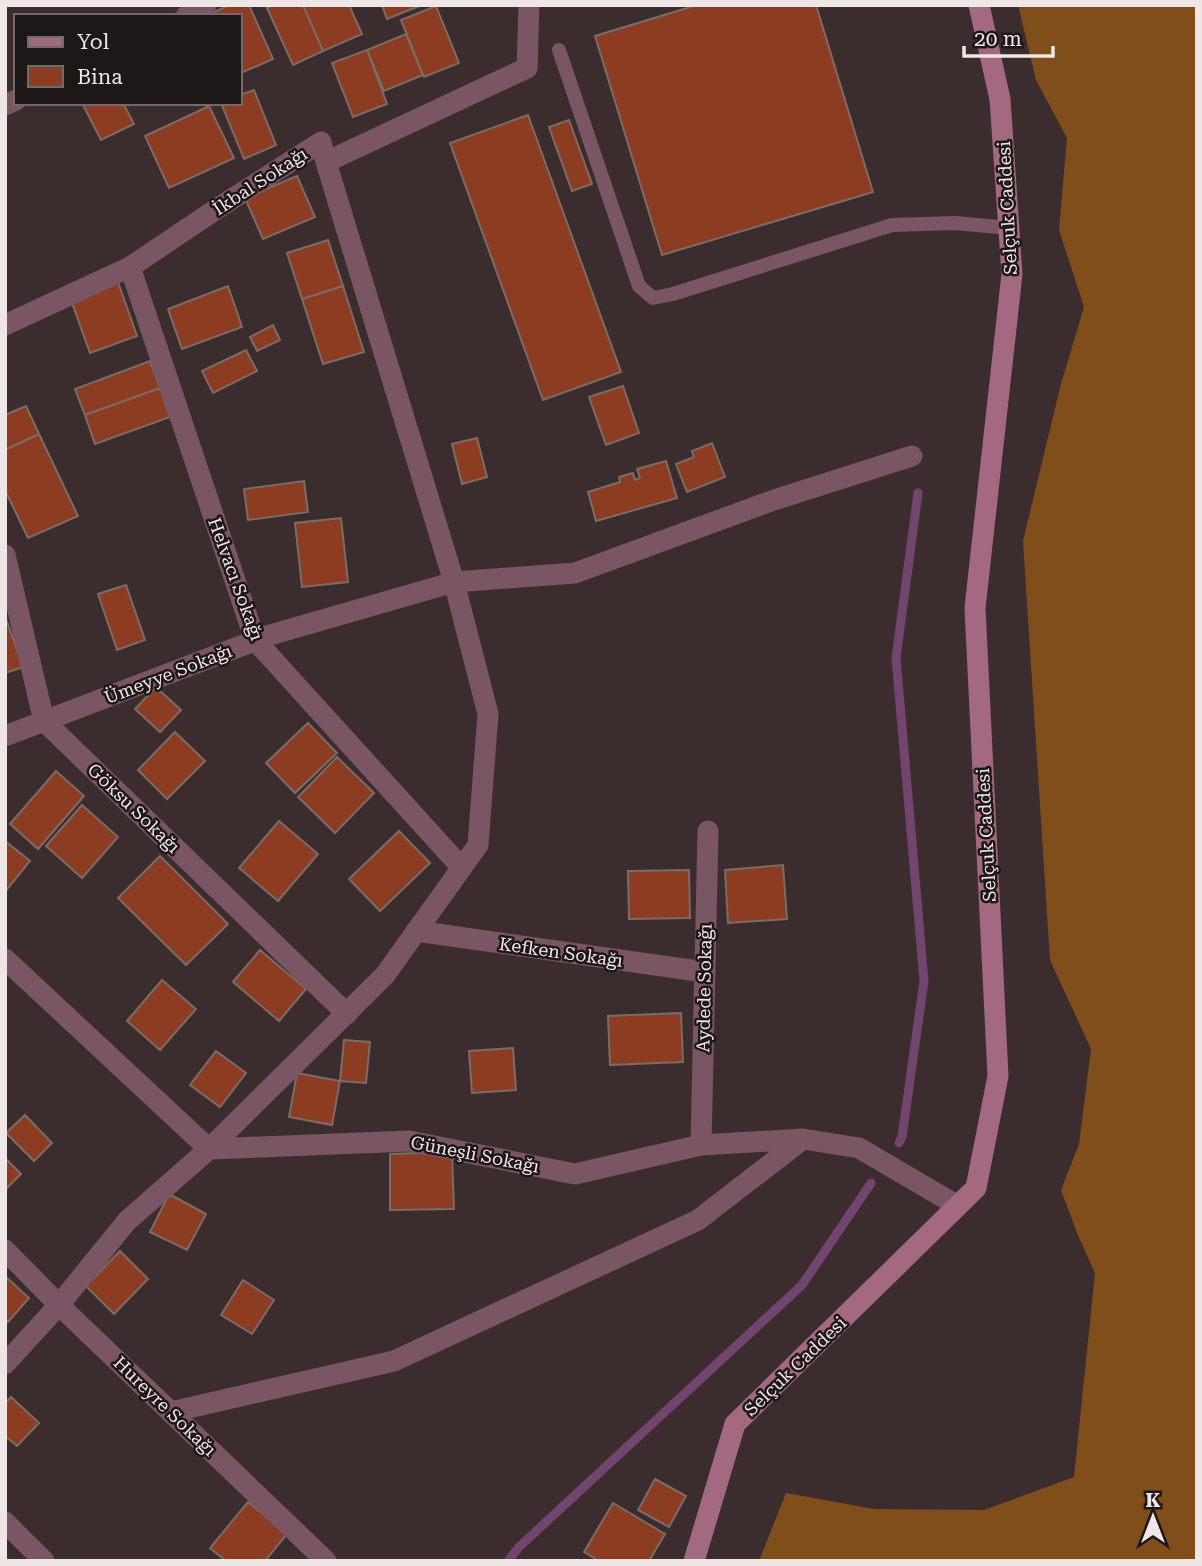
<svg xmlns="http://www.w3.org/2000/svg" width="1202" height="1566" viewBox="0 0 1202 1566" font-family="'Roboto Serif',serif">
	<rect width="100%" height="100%" fill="#3b2d2e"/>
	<path fill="#804e1b" d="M 1018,5 L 1197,5 L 1197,1561 L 759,1561 L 786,1493 L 874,1509 L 984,1510 L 1074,1477 L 1095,1273 L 1079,1238 L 1061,1190 L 1079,1144 L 1091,1049 L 1050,960 L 1023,541 L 1061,384 L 1084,307 L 1059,230 L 1067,138 L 1036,80 Z"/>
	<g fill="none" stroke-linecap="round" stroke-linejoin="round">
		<path stroke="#72456e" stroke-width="9" d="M 899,1143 L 902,1137 L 924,981 L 896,658 L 918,493
			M 508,1561 L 519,1547 L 802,1285 L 871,1183"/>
	</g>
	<path fill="#8c3c21" stroke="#7b6c67" stroke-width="2" d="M 230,5 L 249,5 L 273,59 L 241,73 L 240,70 L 240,16 L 216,16 L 214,12 Z
		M 273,5 L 303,5 L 323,51 L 293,65 L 267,8 Z
		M 303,5 L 349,5 L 362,34 L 323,51 Z
		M 382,5 L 422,5 L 387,19 Z
		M 697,5 L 816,5 L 873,192 L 662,255 L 595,36 Z
		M 436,6 L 459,63 L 424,77 L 401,20 Z
		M 406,34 L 423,75 L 384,91 L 367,50 Z
		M 367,50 L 387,104 L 353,117 L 332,63 Z
		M 254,90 L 276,145 L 244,159 L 221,103 L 240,103 L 240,95 Z
		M 82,103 L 123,103 L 134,124 L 101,140 Z
		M 209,106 L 234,158 L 169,188 L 145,136 Z
		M 528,115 L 621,372 L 543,400 L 450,143 Z
		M 569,120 L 592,184 L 572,191 L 549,127 Z
		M 297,176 L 315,217 L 263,239 L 245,198 Z
		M 328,240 L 343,286 L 302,299 L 287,253 Z
		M 118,282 L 137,336 L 90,353 L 71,300 Z
		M 228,286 L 242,327 L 182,349 L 168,309 Z
		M 343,286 L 364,352 L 323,364 L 302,299 Z
		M 273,325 L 280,340 L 257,351 L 250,337 Z
		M 246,350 L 257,371 L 213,393 L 202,371 Z
		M 150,361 L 160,388 L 85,415 L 75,389 Z
		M 623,386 L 639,433 L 606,445 L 589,397 Z
		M 160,388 L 170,417 L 95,444 L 85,415 Z
		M 26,406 L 39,434 L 5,450 L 5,415 Z
		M 39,434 L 78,516 L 28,538 L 5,490 L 5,450 Z
		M 477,438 L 487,477 L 462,484 L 452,444 Z
		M 712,443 L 725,477 L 687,492 L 676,464 L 694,457 L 692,451 Z
		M 666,461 L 677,498 L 596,521 L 588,492 L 620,482 L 619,477 L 633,473 L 635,480 L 640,478 L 637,469 Z
		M 304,481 L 308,512 L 248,520 L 244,489 Z
		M 341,518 L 348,582 L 302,587 L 295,523 Z
		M 126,585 L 145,640 L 117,650 L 98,594 Z
		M 5,616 L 23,667 L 5,673 Z
		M 156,687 L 181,710 L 160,732 L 135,709 Z
		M 308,723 L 337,753 L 295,793 L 266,763 Z
		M 175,732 L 205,761 L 167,799 L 138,770 Z
		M 337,757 L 374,793 L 335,833 L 298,797 Z
		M 56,771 L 84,796 L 38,849 L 10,824 Z
		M 82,805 L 118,837 L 82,878 L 46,846 Z
		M 279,821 L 318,854 L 278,901 L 239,868 Z
		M 399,831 L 430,863 L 380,911 L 349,879 Z
		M 5,841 L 30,861 L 5,892 Z
		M 160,856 L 228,924 L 186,965 L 118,898 Z
		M 783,865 L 787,919 L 728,923 L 725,870 Z
		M 689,870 L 690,918 L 629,919 L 628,871 Z
		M 260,950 L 306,989 L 279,1021 L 233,982 Z
		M 162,980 L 196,1009 L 160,1050 L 127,1021 Z
		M 681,1013 L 683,1062 L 610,1065 L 608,1016 Z
		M 344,1040 L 370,1042 L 366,1083 L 340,1081 Z
		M 513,1048 L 516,1090 L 472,1093 L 469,1051 Z
		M 216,1051 L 246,1073 L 220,1107 L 190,1085 Z
		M 297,1073 L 340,1081 L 332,1125 L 289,1117 Z
		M 25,1115 L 52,1143 L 34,1161 L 6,1133 Z
		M 452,1152 L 454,1209 L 390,1210 L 390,1154 Z
		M 5,1158 L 21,1174 L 5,1190 Z
		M 169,1194 L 206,1214 L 187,1250 L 150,1232 Z
		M 120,1251 L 148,1279 L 114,1314 L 86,1286 Z
		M 5,1276 L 29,1298 L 8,1322 L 5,1319 Z
		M 243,1280 L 274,1300 L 252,1334 L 221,1315 Z
		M 11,1397 L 39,1423 L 17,1446 L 5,1436 L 5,1403 Z
		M 655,1479 L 686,1496 L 669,1527 L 638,1510 Z
		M 248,1502 L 287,1534 L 265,1561 L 226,1561 L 210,1548 Z
		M 613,1503 L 665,1534 L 649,1561 L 599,1561 L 584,1552 Z"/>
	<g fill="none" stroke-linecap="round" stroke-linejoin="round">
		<path stroke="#7a5665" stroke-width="14" d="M 559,50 L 639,286 L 653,298 L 673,294 L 892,225 L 955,223 L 1009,228"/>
		<path stroke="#7a5665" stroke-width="21" d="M 186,16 L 206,5
			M 5,105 L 16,100
			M 130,267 L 255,640 L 462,868
			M 5,325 L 130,267 L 218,208 L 321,142 L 326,162 L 527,68 L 529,5
			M 5,555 L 44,721 L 347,1014
			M 5,736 L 270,635 L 454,582 L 575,573 L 774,500 L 912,456
			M 416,931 L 705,972
			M 5,959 L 209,1149 L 409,1141 L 575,1174 L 701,1145 L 803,1139 L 859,1148 L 958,1206
			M 701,1145 L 708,831
			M 5,1250 L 59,1305 L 326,1561
			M 5,1364 L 59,1305 L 127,1221 L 209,1149 L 385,975 L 478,845 L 488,714 L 454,582 L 326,162
			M 171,1412 L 394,1361 L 698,1220 L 803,1139
			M 5,1522 L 44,1561"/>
		<path stroke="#a26981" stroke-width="21" d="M 694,1561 L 735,1424 L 976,1188 L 998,1076 L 975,608 L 1012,274 L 1000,99 L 979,5"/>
	</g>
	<g text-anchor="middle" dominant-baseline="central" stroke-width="5" stroke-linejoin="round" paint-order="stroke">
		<g font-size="18" fill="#efe6e6" stroke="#1e1718">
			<text transform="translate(260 181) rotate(-33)">İkbal Sokağı</text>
			<text transform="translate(1007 208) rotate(-93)">Selçuk Caddesi</text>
			<text transform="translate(236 579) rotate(70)">Helvacı Sokağı</text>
			<text transform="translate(168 674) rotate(-21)">Ümeyye Sokağı</text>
			<text transform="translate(134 808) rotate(44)">Göksu Sokağı</text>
			<text transform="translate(986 835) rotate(-93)">Selçuk Caddesi</text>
			<text transform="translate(561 952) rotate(8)">Kefken Sokağı</text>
			<text transform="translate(704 988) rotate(-89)">Aydede Sokağı</text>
			<text transform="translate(475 1154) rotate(11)">Güneşli Sokağı</text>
			<text transform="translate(795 1366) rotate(-44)">Selçuk Caddesi</text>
			<text transform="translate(165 1406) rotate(44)">Hureyre Sokağı</text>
		</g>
	</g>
	<rect width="1202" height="1566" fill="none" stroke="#efe6e6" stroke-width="14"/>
	<rect x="14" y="14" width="228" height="91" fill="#1e1718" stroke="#726a6a" stroke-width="2"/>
	<rect x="28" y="37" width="35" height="10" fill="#a26981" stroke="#726a6a" stroke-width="2"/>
	<text x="77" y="49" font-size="21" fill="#efe6e6">Yol</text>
	<rect x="28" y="66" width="35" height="21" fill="#8c3c21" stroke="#726a6a" stroke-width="2"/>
	<text x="77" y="84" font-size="21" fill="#efe6e6">Bina</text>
	<g transform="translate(1153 1517)" stroke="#1e1718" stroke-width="5" paint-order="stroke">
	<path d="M0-5L12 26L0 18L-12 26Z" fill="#efe6e6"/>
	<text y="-10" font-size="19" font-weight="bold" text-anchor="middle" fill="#efe6e6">K</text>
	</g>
	<path d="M964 46v10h89v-10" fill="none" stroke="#efe6e6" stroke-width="3.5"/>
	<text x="974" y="46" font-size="21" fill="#efe6e6" stroke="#1e1718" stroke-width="5" paint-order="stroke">20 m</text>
</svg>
